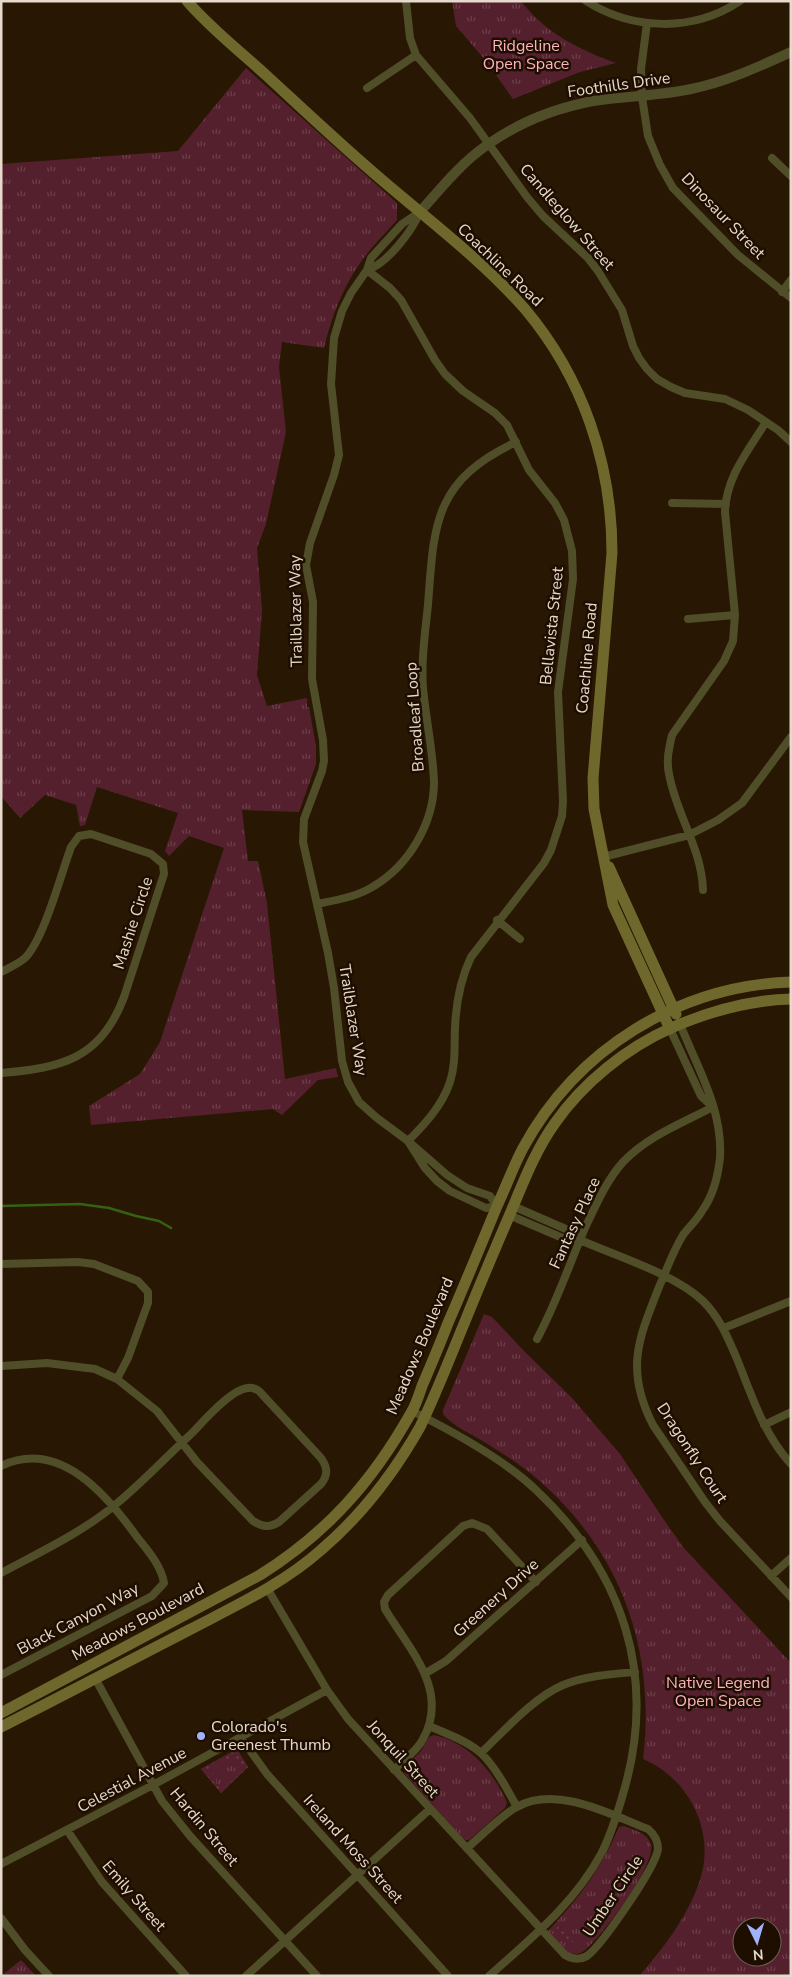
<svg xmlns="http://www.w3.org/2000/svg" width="792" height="1977" viewBox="0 0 792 1977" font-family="'Nunito Sans',sans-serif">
	<defs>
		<pattern id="grass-tufts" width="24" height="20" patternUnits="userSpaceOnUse" patternTransform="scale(1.25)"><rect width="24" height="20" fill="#55202d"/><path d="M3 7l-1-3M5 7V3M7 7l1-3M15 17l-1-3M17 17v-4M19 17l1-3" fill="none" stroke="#6d404a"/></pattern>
		<pattern id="garden-dots" width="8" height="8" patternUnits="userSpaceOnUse" patternTransform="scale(1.25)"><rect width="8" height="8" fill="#55202d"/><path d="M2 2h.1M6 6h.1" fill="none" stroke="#6d404a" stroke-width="1.8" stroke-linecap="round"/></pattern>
	</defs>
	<rect width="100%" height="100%" fill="#281702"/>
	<path fill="url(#grass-tufts)" fill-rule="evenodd" d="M 452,1 L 521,1 C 545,33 580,50 616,63 L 580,72 L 513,99 L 486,61 L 456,26 Z
		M 246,68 L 397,203 L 397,220 C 385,234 370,248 360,263 C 342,289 331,318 324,348 L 282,342 L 279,367 L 286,432 L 266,524 L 257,548 L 262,610 L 257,675 L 267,706 L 307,698 L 307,707 L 309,707 L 316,746 L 316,764 L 299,812 L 242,810 L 248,861 L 258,861 L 267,903 L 285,1079 L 336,1068 L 338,1077 L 318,1080 L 282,1115 L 273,1109 L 91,1125 L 89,1106 L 140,1074 L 160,1042 L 224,848 L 189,836 L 169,856 L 165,851 L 178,813 L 97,787 L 85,825 L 80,826 L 76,805 L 45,795 L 20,818 L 1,796 L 1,164 L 178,151 Z
		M 484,1314 L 492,1317 L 525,1352 L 572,1398 L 620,1454 L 664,1520 L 683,1547 L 791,1663 L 791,1976 L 639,1976 C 663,1949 687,1917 699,1883 C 717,1833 690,1779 643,1759 C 657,1644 617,1541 525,1469 C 509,1457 491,1446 474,1436 C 463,1430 451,1424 443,1414 L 443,1410 ZM 742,1927 L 772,1927 L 772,1957 L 742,1957 Z
		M 434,1735 C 468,1742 494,1772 507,1803 L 505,1808 L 469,1840 L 465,1840 L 461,1836 L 404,1773 L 405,1767 L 421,1751 L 429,1737 Z
		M 237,1749 L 248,1767 L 221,1793 L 201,1769 Z
		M 624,1826 C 634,1830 648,1833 651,1845 C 656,1864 601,1938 585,1950 C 580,1955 574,1954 567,1953 L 549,1932 L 549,1930 C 581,1896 600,1870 619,1827 Z
		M 21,1960 L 36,1976 L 1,1976 L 2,1975 Z"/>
	<path fill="url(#garden-dots)" d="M 237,1749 L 240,1753 L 240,1758 L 245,1762 L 241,1766 L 238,1760 C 231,1757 221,1761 216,1766 L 216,1768 L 212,1763 Z
		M 210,1764 L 214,1769 L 213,1771 L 208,1769 L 206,1774 L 209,1775 L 217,1771 L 216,1785 L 224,1788 L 226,1786 L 226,1780 L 234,1780 L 236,1774 L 246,1764 L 248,1767 L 221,1793 L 201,1769 Z
		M 562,1924 L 570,1938 L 582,1942 L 569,1942 L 559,1934 L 554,1936 L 551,1932 Z"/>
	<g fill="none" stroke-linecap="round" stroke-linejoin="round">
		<path stroke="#356211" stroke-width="2.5" d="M 1,1206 L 80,1204 L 109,1208 L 136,1216 L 159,1221 L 171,1228"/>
		<path stroke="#504d29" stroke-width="8" d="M 406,1 L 410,38 L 416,55 L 470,118 L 527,197 L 543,216 L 588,258 L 598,271 L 622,310 L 633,346 L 639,358 L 647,369 L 657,379 L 671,387 L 685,393 L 725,399 L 748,410 L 778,430 L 791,442
			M 586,1 C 633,31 694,32 740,1
			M 647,23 L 641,69 L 642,97 L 648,136 L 660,165 L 673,188 L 738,255 L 791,298
			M 367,88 L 416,55
			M 772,158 L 791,176
			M 367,270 L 390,288 L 401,300 L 435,360 L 445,374 L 463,391 L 495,413 L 507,425 L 529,470 L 555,503 L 564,520 L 572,551 L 573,579 L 558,692 L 563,801 L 562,816 L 551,850 L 544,863 L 471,957 C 460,980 456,1002 455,1028 C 454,1047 456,1063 450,1082 C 442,1106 425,1124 408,1141
			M 367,270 C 387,264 412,231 420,212
			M 782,292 L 791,280
			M 672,503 L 726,504
			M 688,619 L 735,615
			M 603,857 L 689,835 L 718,820 L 742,803 L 791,737
			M 703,890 C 702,849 676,814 669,774 C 666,761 669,748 672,735 L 724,661 L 733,641 L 735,615 L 725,512 C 726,477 748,451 766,422
			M 317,904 C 336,900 357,897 374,886 C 409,865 434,823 434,782 C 433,751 426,720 423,688 C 421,661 425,633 428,605 C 434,523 434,481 516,442
			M 497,920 L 520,939
			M 1,972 C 9,968 18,964 25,958 C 44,939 61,874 71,847 L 79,836 L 91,834 L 151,854 L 163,864 L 164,874 L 124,997 C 101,1059 61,1068 1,1073
			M 680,1024 C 697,1067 723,1109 720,1158 C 718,1176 713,1196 702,1211 C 697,1220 689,1227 683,1235 C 673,1251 667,1269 659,1287 C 638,1340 625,1370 653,1425 L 705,1502 L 720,1521 L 791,1597
			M 670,1029 L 701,1096 L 713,1107
			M 408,1141 L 425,1168 L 437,1181 L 450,1191 L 486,1208 L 497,1206 L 490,1196 L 467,1188 L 447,1175 L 408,1141 L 377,1118 L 359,1102 L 348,1082 L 342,1061 L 334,988 L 328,953 L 303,842 L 304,819 L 322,771 L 324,761 L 323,740 L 312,679 L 313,602 L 306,565 L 310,543 L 334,475 L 339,455 L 331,384 L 334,338 L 342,311 L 351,293 L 367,270 L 371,258 L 402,224 L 420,212
			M 513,1206 L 568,1230 L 580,1240 C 616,1256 675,1274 703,1301 C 720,1318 728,1338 737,1359 C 752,1396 764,1435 791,1464
			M 509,1215 L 565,1239 L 580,1240
			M 1,1264 L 78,1262 L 94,1264 L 138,1281 L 148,1292 L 148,1303 L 128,1358 L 117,1379
			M 724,1328 L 791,1301
			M 537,1339 C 556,1304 569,1265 585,1228 C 596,1205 606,1181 623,1162 C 648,1136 682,1123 713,1107
			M 1,1366 L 47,1363 L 95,1369 L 117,1379 L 157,1411 L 197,1462 L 253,1521 C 263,1527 269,1528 279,1522 L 321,1484 C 328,1475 328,1468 321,1458 L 259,1391 C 255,1389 253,1387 248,1388 C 231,1389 203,1422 190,1435 C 165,1458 142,1483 115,1505 C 81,1533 40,1552 1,1573
			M 412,1411 C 452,1431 504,1459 536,1490 C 624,1573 658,1677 623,1794 C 617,1815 611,1835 601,1854 C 574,1904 530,1939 489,1976
			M 764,1425 L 791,1412
			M 1,1466 C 59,1438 107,1495 137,1537 C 148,1551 161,1565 164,1583 L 152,1596 L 1,1675
			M 771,1576 L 791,1558
			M 267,1588 L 327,1690 L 348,1719 L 565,1955 C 572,1959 579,1961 587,1956 C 602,1945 656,1867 658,1849 C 658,1841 654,1834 648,1829 C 610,1814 556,1785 517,1807 C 503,1814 480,1837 467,1848
			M 426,1673 L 446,1661 L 582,1540
			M 95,1678 L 162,1801 L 190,1836 L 317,1976
			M 429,1726 C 447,1734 468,1741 482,1754 C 496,1768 507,1789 517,1807
			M 241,1738 L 267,1774 L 448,1976
			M 481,1753 C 504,1731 533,1698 563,1685 C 585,1676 611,1674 635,1672
			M 394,1770 C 404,1760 417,1751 423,1739 C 450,1690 409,1649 385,1609 L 384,1602 L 388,1595 L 463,1526 L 472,1523 L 487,1529 L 536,1582
			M 67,1830 L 102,1882 L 186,1976
			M 1,1864 L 153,1785 L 327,1690
			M 1,1918 L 25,1950 L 49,1976
			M 246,1976 L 430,1809"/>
		<path stroke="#504d29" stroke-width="10" d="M 420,212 C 441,188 461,163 487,145 C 518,123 556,108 593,101 C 625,96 658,96 691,89 C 726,82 758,67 791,52"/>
		<path stroke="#6f682c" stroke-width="11" d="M 187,1 C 211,29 241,52 267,76 C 305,111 343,147 382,180 C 431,222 483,261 525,309 C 583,378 612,464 612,553 L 593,778 L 594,809 L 613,905 L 670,1029
			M 609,867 L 676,1014
			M 1,1713 L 260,1575 C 327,1533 372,1482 411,1413 C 416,1405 419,1395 422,1386 C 431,1365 440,1344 448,1323 C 465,1284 481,1245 497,1206 C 506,1187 513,1167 523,1148 C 577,1049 678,986 791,982
			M 1,1727 C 64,1695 127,1662 189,1630 C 235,1606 283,1584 321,1550 C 362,1515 394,1473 420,1427 C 437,1392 451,1355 466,1319 C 480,1284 495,1249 510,1214 C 523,1183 535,1151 555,1123 C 583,1083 626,1048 671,1028 C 710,1011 748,1000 791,999"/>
	</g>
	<circle fill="#9fb3fd" stroke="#1e0e00" stroke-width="2" cx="201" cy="1736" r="5"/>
	<g text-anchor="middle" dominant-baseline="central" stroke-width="5" stroke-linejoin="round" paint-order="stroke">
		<g font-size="16" fill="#fdb2bf" stroke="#1e0e00">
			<text x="526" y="46">Ridgeline<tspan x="526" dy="18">Open Space</tspan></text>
			<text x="718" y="1683">Native Legend<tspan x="718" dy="18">Open Space</tspan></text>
		</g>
		<g font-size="16" fill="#e6dacd" stroke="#1e0e00">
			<text transform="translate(619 85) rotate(-8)">Foothills Drive</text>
			<text transform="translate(723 216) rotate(46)">Dinosaur Street</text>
			<text transform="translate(567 217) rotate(49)">Candleglow Street</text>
			<text transform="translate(500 265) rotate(44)">Coachline Road</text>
			<text transform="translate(296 611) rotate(-91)">Trailblazer Way</text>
			<text transform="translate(552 626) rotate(-84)">Bellavista Street</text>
			<text transform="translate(587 658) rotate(-85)">Coachline Road</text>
			<text transform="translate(415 717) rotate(-94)">Broadleaf Loop</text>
			<text transform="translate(133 923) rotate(-72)">Mashie Circle</text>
			<text transform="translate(353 1020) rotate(81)">Trailblazer Way</text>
			<text transform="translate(575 1223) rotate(-65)">Fantasy Place</text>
			<text transform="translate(420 1346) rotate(-67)">Meadows Boulevard</text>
			<text transform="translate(692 1453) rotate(57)">Dragonfly Court</text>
			<text transform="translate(496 1598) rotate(-42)">Greenery Drive</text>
			<text transform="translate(78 1619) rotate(-28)">Black Canyon Way</text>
			<text transform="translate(138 1622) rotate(-28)">Meadows Boulevard</text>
			<text transform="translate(403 1759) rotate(48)">Jonquil Street</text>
			<text transform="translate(132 1780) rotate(-28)">Celestial Avenue</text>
			<text transform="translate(204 1827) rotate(50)">Hardin Street</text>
			<text transform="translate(353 1849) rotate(48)">Ireland Moss Street</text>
			<text transform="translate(134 1896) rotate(49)">Emily Street</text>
			<text transform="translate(613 1896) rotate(-56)">Umber Circle</text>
		</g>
		<g font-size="16" fill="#e6dacd" stroke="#1e0e00" text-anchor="start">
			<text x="211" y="1727">Colorado's<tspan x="211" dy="18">Greenest Thumb</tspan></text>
		</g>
	</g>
	<rect width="792" height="1977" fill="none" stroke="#e6dacd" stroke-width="5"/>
	<g transform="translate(757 1942) rotate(175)"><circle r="24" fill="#1e0e00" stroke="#6e6052"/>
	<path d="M0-4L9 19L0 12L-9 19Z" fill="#9fb3fd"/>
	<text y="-8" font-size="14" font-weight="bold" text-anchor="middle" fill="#e6dacd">N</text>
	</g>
</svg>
